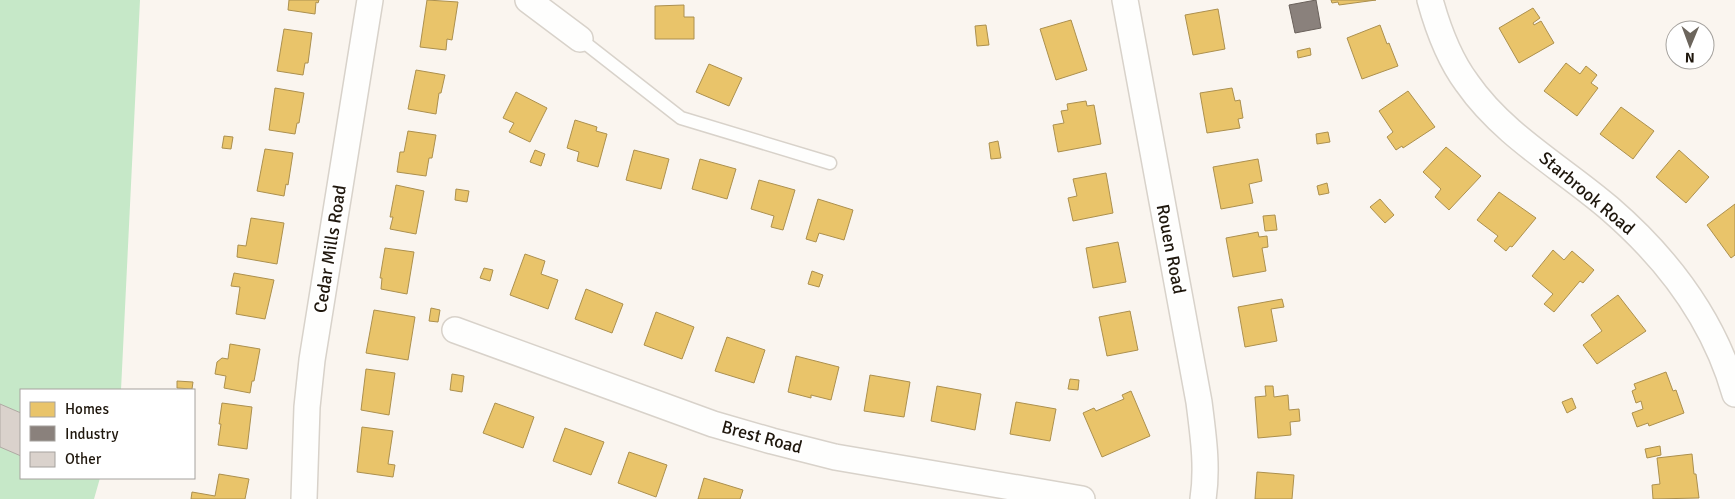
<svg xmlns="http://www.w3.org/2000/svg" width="1735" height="499" viewBox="0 0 1735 499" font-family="Signika,sans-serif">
	<rect width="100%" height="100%" fill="#faf5ef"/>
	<path fill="#c6e8c8" d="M 0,0 L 140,0 L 121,390 L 21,390 L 21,478 L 100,478 L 94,499 L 0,499 Z"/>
	<path fill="#e9c46a" stroke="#ac904e" d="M 289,0 L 319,0 L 318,3 L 316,2 L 315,14 L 288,10 Z
		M 427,0 L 458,2 L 452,40 L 447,39 L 446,50 L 420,47 Z
		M 1331,0 L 1376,0 L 1339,5 L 1338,2 L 1332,3 Z
		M 684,5 L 684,17 L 694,17 L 694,39 L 655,39 L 655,6 Z
		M 1533,8 L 1540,18 L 1533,23 L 1534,25 L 1541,21 L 1554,43 L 1519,63 L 1499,28 Z
		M 1218,9 L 1225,49 L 1193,55 L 1185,15 Z
		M 1071,20 L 1087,70 L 1056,80 L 1040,29 Z
		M 986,25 L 989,45 L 977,46 L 975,26 Z
		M 1380,25 L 1387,44 L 1389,43 L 1398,66 L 1362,79 L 1347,38 Z
		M 284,29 L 312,33 L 308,63 L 305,63 L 303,75 L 277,71 Z
		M 1310,48 L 1311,55 L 1298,58 L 1297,51 Z
		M 1566,63 L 1580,74 L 1586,66 L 1597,75 L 1591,83 L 1598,88 L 1577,116 L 1544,91 Z
		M 709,64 L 742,78 L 729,106 L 696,92 Z
		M 416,70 L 445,75 L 441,93 L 439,93 L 436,114 L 408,109 Z
		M 275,88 L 304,93 L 299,123 L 297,123 L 295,134 L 269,130 Z
		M 1232,88 L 1235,101 L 1240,100 L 1243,118 L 1238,119 L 1240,128 L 1207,133 L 1200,93 Z
		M 1408,91 L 1435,127 L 1403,148 L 1402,146 L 1396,150 L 1387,137 L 1393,132 L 1379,111 Z
		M 516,92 L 547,108 L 530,142 L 509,132 L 514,123 L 503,118 Z
		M 1086,101 L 1087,106 L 1094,105 L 1101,144 L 1058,152 L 1053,125 L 1064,123 L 1061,111 L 1068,110 L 1067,104 Z
		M 1621,107 L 1654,131 L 1633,159 L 1600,134 Z
		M 575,120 L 597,127 L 596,131 L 607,134 L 598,167 L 577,161 L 579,152 L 567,148 Z
		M 408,131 L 436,135 L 432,158 L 429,158 L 426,176 L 397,172 L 400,152 L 404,152 Z
		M 1328,132 L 1330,142 L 1317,144 L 1316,134 Z
		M 224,136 L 233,137 L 231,149 L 222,148 Z
		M 998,141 L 1001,158 L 991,159 L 989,143 Z
		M 1446,147 L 1481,176 L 1449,210 L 1435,197 L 1441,189 L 1423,172 Z
		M 265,149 L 293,153 L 288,185 L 286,184 L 284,196 L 257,191 Z
		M 535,150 L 545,154 L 541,166 L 530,162 Z
		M 634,150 L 669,159 L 661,189 L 626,180 Z
		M 1679,150 L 1709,177 L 1686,203 L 1656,177 Z
		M 700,159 L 736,169 L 727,199 L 692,189 Z
		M 1258,159 L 1262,181 L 1249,184 L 1253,203 L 1221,209 L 1213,167 Z
		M 1106,173 L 1113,213 L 1073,221 L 1068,198 L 1077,196 L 1073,179 Z
		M 759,180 L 795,190 L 783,230 L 771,227 L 774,216 L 751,209 Z
		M 1327,183 L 1329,193 L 1319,195 L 1317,186 Z
		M 396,185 L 424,191 L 416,234 L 390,229 L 393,217 L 390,217 Z
		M 456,189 L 469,191 L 467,202 L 455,200 Z
		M 1499,192 L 1536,218 L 1512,247 L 1510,246 L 1506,251 L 1494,241 L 1498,236 L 1477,220 Z
		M 818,199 L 853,210 L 844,240 L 819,233 L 816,242 L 806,239 Z
		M 1380,199 L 1394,215 L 1385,223 L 1370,207 Z
		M 1735,204 L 1735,255 L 1731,258 L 1707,225 Z
		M 1275,215 L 1277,230 L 1265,231 L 1263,216 Z
		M 251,218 L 284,223 L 277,264 L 237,257 L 238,245 L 246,246 Z
		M 1258,232 L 1259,237 L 1267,236 L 1268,247 L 1262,248 L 1266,271 L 1233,277 L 1226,238 Z
		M 1118,242 L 1126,282 L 1093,288 L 1086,248 Z
		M 385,248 L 414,252 L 407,294 L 381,289 L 382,278 L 380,278 Z
		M 1553,250 L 1564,260 L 1572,251 L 1594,270 L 1583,283 L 1580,281 L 1554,312 L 1544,304 L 1553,294 L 1532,276 Z
		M 525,254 L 545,261 L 541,274 L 558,280 L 548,309 L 510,295 Z
		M 484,268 L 493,270 L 490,281 L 480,278 Z
		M 812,271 L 823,275 L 819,287 L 808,284 Z
		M 234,273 L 274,280 L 265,319 L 236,314 L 240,287 L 231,286 Z
		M 586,289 L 623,304 L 612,333 L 575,319 Z
		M 1618,295 L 1646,331 L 1597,364 L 1583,345 L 1602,331 L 1591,315 Z
		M 1282,299 L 1284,307 L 1271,309 L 1277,341 L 1245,347 L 1238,307 Z
		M 431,308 L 440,310 L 438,322 L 429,321 Z
		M 374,310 L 415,317 L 408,360 L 366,353 Z
		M 1130,311 L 1138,350 L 1107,356 L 1099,317 Z
		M 656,312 L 694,327 L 682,359 L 644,345 Z
		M 727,337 L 765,350 L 754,383 L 715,371 Z
		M 230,344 L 260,349 L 254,381 L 252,381 L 250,393 L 224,388 L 226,376 L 215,374 L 217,362 L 222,358 L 228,359 Z
		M 796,356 L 839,367 L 831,400 L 811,395 L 811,398 L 788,392 Z
		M 366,369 L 395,373 L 389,415 L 361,410 Z
		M 1666,372 L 1673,391 L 1676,390 L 1684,413 L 1649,426 L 1648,423 L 1637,427 L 1632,413 L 1643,409 L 1641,401 L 1636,403 L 1632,391 L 1636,389 L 1634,384 Z
		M 452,374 L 464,376 L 462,392 L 450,390 Z
		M 870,375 L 910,382 L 904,417 L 864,411 Z
		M 1070,379 L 1079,380 L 1078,390 L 1068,389 Z
		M 177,381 L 193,382 L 192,389 L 177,388 Z
		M 937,386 L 981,394 L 975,430 L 931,421 Z
		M 1265,386 L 1273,386 L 1274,397 L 1288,395 L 1289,410 L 1299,409 L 1300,421 L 1290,422 L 1291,435 L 1258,438 L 1255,397 L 1266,396 Z
		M 1131,391 L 1150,436 L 1102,457 L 1083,413 L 1094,408 L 1096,411 L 1124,399 L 1122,395 Z
		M 1572,398 L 1576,408 L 1567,413 L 1562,402 Z
		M 1016,402 L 1056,409 L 1050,441 L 1010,434 Z
		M 222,403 L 252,407 L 247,449 L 218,445 L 221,424 L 219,424 Z
		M 495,403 L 534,417 L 523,448 L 483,433 Z
		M 362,427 L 393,431 L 388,464 L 395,465 L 393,477 L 357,472 Z
		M 565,428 L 604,442 L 591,475 L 553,461 Z
		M 1660,446 L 1661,455 L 1647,458 L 1645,449 Z
		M 629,452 L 667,465 L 656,497 L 618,483 Z
		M 1692,454 L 1694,474 L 1696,474 L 1699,498 L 1653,499 L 1652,485 L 1660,484 L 1657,458 Z
		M 1257,472 L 1294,475 L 1292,499 L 1255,499 Z
		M 219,474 L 249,479 L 245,499 L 191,499 L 192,492 L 215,496 Z
		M 704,478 L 743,490 L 740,499 L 698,499 Z"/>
	<path fill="#8a817c" stroke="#6a615b" d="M 1316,0 L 1321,28 L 1295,33 L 1289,5 Z"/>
	<path fill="#dad2cc" stroke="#b0a9a3" d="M 0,404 L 21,413 L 21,456 L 0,447 Z"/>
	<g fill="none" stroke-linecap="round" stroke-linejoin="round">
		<defs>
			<path id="lane" d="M 580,39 L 681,118 L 830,163"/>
			<path id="street" d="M 528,0 L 580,39
				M 1125,0 L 1199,402 C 1203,434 1208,467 1203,499
				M 1430,0 C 1438,29 1449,59 1467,83 C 1503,135 1561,167 1609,208 C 1667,258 1714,320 1735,394
				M 455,330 L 713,424 L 772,441 L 835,457 L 1082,499
				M 304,499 L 307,407 L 312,360 L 370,0"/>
		</defs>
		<use href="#lane" stroke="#d8d2ca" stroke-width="15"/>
		<use href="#street" stroke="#d8d2ca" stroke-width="28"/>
		<use href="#lane" stroke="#fefefd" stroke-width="12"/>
		<use href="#street" stroke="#fefefd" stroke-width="25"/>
	</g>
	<g text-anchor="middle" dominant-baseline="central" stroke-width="5" stroke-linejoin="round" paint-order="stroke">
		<g font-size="18" fill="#1f170d" stroke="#fff">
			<text transform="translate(1587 193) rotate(40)">Starbrook Road</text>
			<text transform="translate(330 249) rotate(-81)">Cedar Mills Road</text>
			<text transform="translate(1171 249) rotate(79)">Rouen Road</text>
			<text transform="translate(762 437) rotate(15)">Brest Road</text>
		</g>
	</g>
	<rect x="20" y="389" width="175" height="90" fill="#ffffff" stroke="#a5a29e"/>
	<rect x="30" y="402" width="25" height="15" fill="#e9c46a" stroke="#a5a29e"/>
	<text x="65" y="414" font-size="15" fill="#1f170d">Homes</text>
	<rect x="30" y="426" width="25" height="15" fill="#8a817c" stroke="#a5a29e"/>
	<text x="65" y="439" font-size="15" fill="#1f170d">Industry</text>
	<rect x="30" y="452" width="25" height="15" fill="#dad2cc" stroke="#a5a29e"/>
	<text x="65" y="464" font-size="15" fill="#1f170d">Other</text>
	<g transform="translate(1690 45) rotate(181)"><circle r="24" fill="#ffffff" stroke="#a5a29e"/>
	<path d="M0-4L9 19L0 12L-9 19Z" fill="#6c655c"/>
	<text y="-8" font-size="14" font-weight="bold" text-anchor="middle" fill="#1f170d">N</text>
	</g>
</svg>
